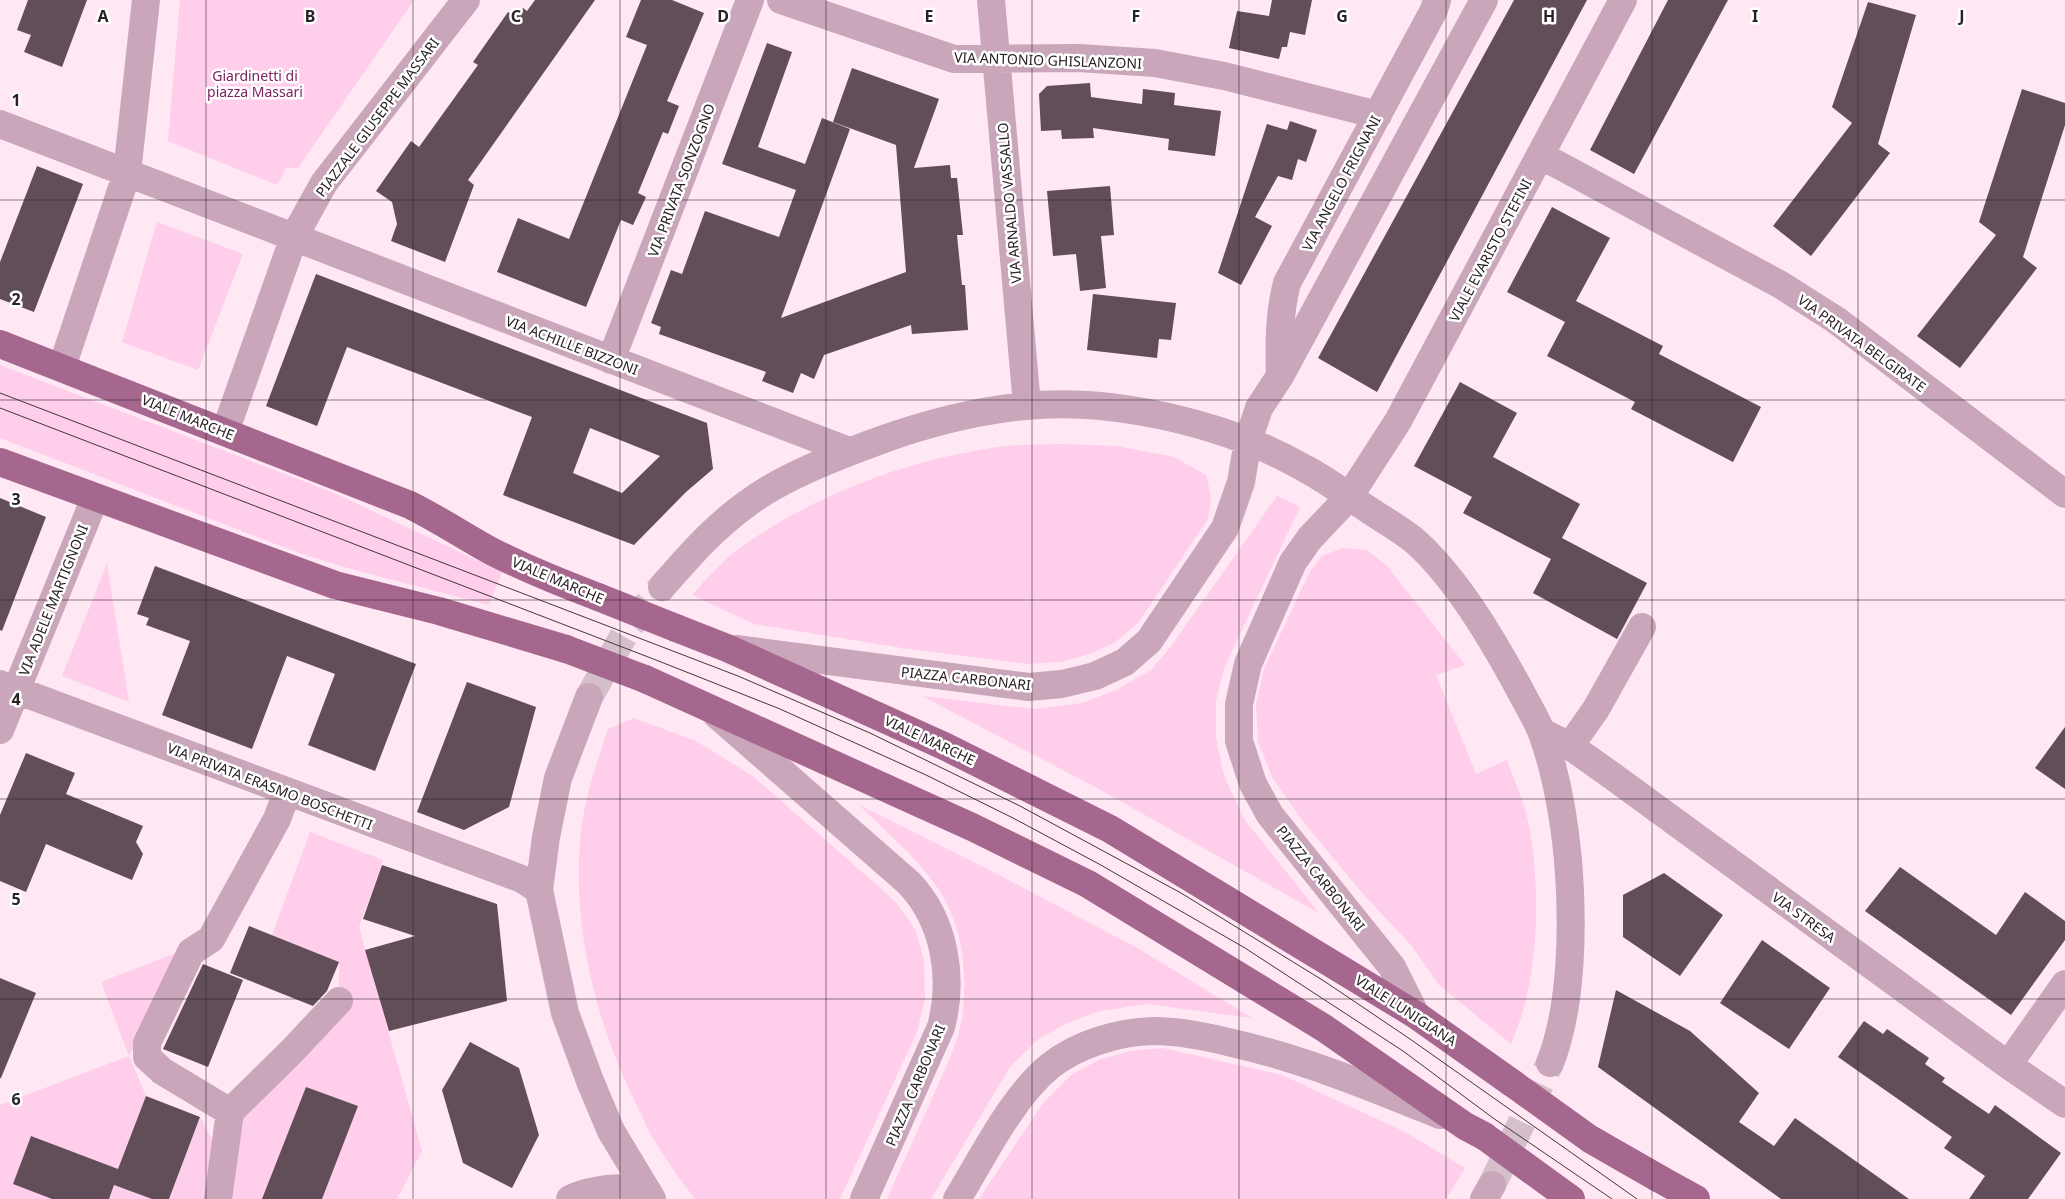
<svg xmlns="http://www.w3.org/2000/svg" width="2065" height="1199" viewBox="0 0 2065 1199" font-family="'Noto Sans',sans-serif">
	<rect width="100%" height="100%" fill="#ffe7f4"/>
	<path fill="#feceea" d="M 180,0 L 414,0 L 298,168 L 286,168 L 277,185 L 168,141 Z
		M 157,222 L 243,254 L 198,370 L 122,342 Z
		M 0,365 L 332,492 L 502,572 L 489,605 L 351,569 L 299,553 L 0,438 Z
		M 1061,444 L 1116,446 L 1174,457 L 1206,475 L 1211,497 L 1208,519 L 1138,623 L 1114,643 L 1092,653 L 1061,662 L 1028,664 L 902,648 L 754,624 L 692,595 C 709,576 726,557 747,543 C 820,492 919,456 1008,446 C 1026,444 1044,445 1061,444 Z
		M 1277,496 L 1300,507 L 1224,668 L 1216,701 L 1216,738 L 1224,776 L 1244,819 L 1319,913 L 1097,788 L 922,696 L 1034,709 L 1082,703 L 1116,690 L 1151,670 L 1172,645 Z
		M 1343,548 L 1367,550 L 1387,566 L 1465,665 L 1436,675 L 1476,774 L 1507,760 C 1514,780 1524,801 1528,821 C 1540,880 1539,954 1523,1011 C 1520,1022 1515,1033 1511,1044 L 1439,985 L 1411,945 L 1363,894 L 1302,820 L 1272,777 L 1258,741 L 1256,704 L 1264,669 L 1310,571 L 1322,556 Z
		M 107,564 L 129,702 L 62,676 Z
		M 634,718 L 696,741 L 754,777 L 896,902 L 916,931 L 924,960 L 925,998 L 917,1032 L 840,1199 L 695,1199 C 682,1182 669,1164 658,1146 C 649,1134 644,1119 637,1106 C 597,1025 573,933 580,842 C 583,803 596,765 608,729 Z
		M 859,805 L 997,874 L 1139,949 L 1252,1018 L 1147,1004 L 1100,1011 L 1067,1023 L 1037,1040 L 1010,1067 L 931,1199 L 887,1199 C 903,1163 919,1128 935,1092 C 945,1068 958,1044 962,1018 C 968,974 963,924 937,887 C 916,856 885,831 859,805 Z
		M 310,832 L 383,860 L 359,927 L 422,1151 L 397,1199 L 230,1199 L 241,1116 L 339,1001 L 339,962 L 272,935 Z
		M 186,949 L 129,1056 L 146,1096 L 118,1169 L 31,1136 L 13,1184 L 52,1199 L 0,1199 L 0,1105 L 129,1056 L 101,982 Z
		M 1163,1048 L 1282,1075 L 1405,1132 L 1465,1168 L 1446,1199 L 979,1199 L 1043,1103 L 1072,1074 L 1099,1060 L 1130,1051 Z
		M 200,1117 L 214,1143 L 206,1199 L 169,1199 Z
		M 114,1185 L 152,1199 L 109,1199 Z"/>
	<path fill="#614e59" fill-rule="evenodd" d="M 28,0 L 87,0 L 62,67 L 24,52 L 31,35 L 17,30 Z
		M 535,0 L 595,0 L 468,180 L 474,185 L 445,262 L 391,241 L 397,224 L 392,202 L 376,191 L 411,141 L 419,147 L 478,65 L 473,62 L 508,12 L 516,17 L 523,8 L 527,11 Z
		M 641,0 L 672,0 L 704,13 L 667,101 L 679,106 L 668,134 L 663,132 L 638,193 L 646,197 L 633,225 L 621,220 L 586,307 L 497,272 L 518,218 L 569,239 L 647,45 L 626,37 Z
		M 1272,0 L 1312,0 L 1305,35 L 1290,32 L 1287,47 L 1282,47 L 1279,59 L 1229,48 L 1237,11 L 1269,16 Z
		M 1514,0 L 1587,0 L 1377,392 L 1318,358 Z
		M 1668,0 L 1728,0 L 1634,174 L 1590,150 Z
		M 1868,2 L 1916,15 L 1878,144 L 1890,153 L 1811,256 L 1773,226 L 1852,123 L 1832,107 Z
		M 767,43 L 792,52 L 758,147 L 805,164 L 822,118 L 850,129 L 781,318 L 906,272 L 896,145 L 833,122 L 852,68 L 939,99 L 914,168 L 950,165 L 951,178 L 957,178 L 963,235 L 957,235 L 962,285 L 965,285 L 968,330 L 912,334 L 911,325 L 824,355 L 814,379 L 801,373 L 793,393 L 762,381 L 766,372 L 659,334 L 661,327 L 651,323 L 671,270 L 682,274 L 705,211 L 779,237 L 796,190 L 722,164 Z
		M 1090,83 L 1091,97 L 1142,104 L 1143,89 L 1175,93 L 1174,105 L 1221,111 L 1215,156 L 1168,150 L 1169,139 L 1093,128 L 1094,138 L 1062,139 L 1061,130 L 1041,131 L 1039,94 L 1047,86 Z
		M 2022,89 L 2065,103 L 2065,125 L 2023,257 L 2037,268 L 1960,368 L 1917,336 L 1996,235 L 1979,222 Z
		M 1290,121 L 1317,130 L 1306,162 L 1298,159 L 1292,180 L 1278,176 L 1255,217 L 1272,226 L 1241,285 L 1218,273 L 1267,124 L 1287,130 Z
		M 37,166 L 83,184 L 34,312 L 0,299 L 0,262 Z
		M 1110,186 L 1114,235 L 1101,236 L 1106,288 L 1080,291 L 1076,254 L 1053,256 L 1047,191 Z
		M 1552,207 L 1610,238 L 1576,301 L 1663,346 L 1659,354 L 1761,407 L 1733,462 L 1631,409 L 1635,402 L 1547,356 L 1565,322 L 1507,292 Z
		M 316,274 L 707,423 L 713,469 L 686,492 L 634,545 L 503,495 L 532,417 L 347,347 L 317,426 L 266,406 ZM 590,428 L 660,456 L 622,493 L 573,473 Z
		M 1093,294 L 1176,303 L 1171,340 L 1159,339 L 1157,358 L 1087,350 Z
		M 1460,382 L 1517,413 L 1493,457 L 1580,504 L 1562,538 L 1647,583 L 1617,639 L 1533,593 L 1551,559 L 1463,513 L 1472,497 L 1414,466 Z
		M 0,498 L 46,517 L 2,631 L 0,630 Z
		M 155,566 L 416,664 L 375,771 L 308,745 L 335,674 L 287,656 L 252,749 L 162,715 L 190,641 L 146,625 L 149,618 L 137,614 Z
		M 467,682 L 536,707 L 509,807 L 464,830 L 417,812 Z
		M 2065,727 L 2065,789 L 2035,768 Z
		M 26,753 L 75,773 L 66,794 L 143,826 L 136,842 L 143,854 L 132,880 L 46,844 L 26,892 L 0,881 L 0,815 Z
		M 382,865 L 497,904 L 507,1001 L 389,1031 L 365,950 L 415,936 L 363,919 Z
		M 1900,867 L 1996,935 L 2025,892 L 2065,921 L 2065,940 L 2011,1015 L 1865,911 Z
		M 1664,873 L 1723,915 L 1680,976 L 1623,937 L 1623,895 Z
		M 249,926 L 339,962 L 327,991 L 313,1006 L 230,973 Z
		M 1762,940 L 1830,988 L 1789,1049 L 1720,1003 Z
		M 203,964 L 243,980 L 208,1067 L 163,1049 Z
		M 0,978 L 36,993 L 1,1078 L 0,1078 Z
		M 1616,990 L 1690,1031 L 1759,1093 L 1739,1122 L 1774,1146 L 1795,1118 L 1909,1199 L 1781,1199 L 1598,1067 Z
		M 1864,1021 L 1883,1034 L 1887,1029 L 1929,1058 L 1925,1064 L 1945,1078 L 1942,1082 L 1989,1114 L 1995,1105 L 2061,1153 L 2028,1199 L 1969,1199 L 1985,1176 L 1944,1148 L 1952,1137 L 1838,1057 Z
		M 470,1042 L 519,1068 L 539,1135 L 512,1188 L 463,1163 L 442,1090 Z
		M 306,1087 L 358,1106 L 322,1199 L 262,1199 Z
		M 146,1096 L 200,1117 L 169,1199 L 152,1199 L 114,1185 L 109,1199 L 52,1199 L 13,1184 L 31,1136 L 118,1169 Z"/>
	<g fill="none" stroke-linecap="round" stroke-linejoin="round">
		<path stroke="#d4bfcb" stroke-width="28" stroke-dasharray="28 14" stroke-linecap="butt" d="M 589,697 L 628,628 L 662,587
			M 1492,1185 L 1550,1063"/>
		<path stroke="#c9a6ba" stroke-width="28" d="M 781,0 L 954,59 L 1079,58 L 1155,63 L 1224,76 L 1378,115
			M 991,0 L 1027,405
			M 0,124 L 849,451
			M 1540,155 L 1781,285 L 1836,320 L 2065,494
			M 611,360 L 750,0
			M 62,367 L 127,173 L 146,0
			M 1280,375 C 1279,343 1279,314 1287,283 L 1434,10 L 1437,0
			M 225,432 L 294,237 L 324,183 L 466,0
			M 662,587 C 690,555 713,528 748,503 C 782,477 840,455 881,440 C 928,423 976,411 1025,406 C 1113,397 1228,424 1304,468 C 1325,479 1344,493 1363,506 C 1380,518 1401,529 1416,542 C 1458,580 1494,642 1521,692 C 1528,706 1538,721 1543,736 C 1557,776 1564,818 1568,860 C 1573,922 1573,1005 1550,1063
			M 736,649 L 1029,687 L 1062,684 L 1095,676 L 1125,662 L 1149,641 L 1225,528 L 1241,482 L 1248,441 L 1259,408 L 1280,376 L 1484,0
			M 0,684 L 522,879 L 539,890
			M 589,697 L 558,778 L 546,837 L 539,890 L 565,1013 L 590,1081 L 611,1131 L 652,1199
			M 717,715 L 909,883 C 945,921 954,978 941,1027 L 864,1199
			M 0,730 L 95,498
			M 1542,732 L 1570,746 L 1611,775 L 2008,1065 L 2065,1104
			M 1570,746 L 1596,709 L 1642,627
			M 1416,1015 L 1392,967 L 1270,815 L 1253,784 L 1239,741 L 1239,704 L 1248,664 L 1293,562 L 1310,538 L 1349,497 L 1398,421 L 1623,0
			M 2008,1065 L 2065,984
			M 230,1112 L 291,1052 L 339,1001
			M 218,1199 L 230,1112 L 162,1071 L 147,1057 L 147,1043 L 191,952 L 211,939 L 277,819 L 287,792
			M 570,1199 C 583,1192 614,1186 629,1189 C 637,1191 645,1196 652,1199
			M 957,1199 C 983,1157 1012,1097 1050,1066 C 1078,1044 1118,1032 1153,1031 C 1179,1031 1204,1036 1228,1042 C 1301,1058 1371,1087 1440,1115
			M 1484,1199 L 1492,1185"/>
		<path stroke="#a6678e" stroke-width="28" d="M 0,344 L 410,505 C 438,519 464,536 491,551 C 526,569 561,583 598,597
			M 0,462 L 335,585 L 439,611 L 566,649
			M 676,628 L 727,648 L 944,746 L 1110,829 L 1416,1015 L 1512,1083
			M 645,679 L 972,827 L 1088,884 L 1324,1028 L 1465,1126 L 1484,1136
			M 1658,1178 L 1696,1199"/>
		<path stroke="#42373d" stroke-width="1" d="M 0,393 L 738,676 L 870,733 L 1020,806 L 1181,893 L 1324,981 L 1410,1039 L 1637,1199
			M 0,408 L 656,660 L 780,709 L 926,775 L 1013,818 L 1099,864 L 1245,948 L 1403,1051 L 1493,1118 L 1612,1199"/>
		<path stroke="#a6678e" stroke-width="28" d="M 598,597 L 676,628
			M 566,649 L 645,679
			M 1512,1083 L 1590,1139 L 1658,1178
			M 1484,1136 L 1571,1199"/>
	</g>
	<path fill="none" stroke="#2a2126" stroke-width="1" stroke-opacity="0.55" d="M 206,0 L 206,1199M 413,0 L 413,1199M 620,0 L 620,1199M 826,0 L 826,1199M 1032,0 L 1032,1199M 1239,0 L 1239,1199M 1446,0 L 1446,1199M 1652,0 L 1652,1199M 1858,0 L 1858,1199M 0,200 L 2065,200M 0,400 L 2065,400M 0,600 L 2065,600M 0,799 L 2065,799M 0,999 L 2065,999"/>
	<g text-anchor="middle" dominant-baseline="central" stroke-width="5" stroke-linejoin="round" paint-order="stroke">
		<g font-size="14" fill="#2a2126" stroke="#fff">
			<text transform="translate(1048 60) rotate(2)">VIA ANTONIO GHISLANZONI</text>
			<text transform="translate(377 117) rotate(-53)">PIAZZALE GIUSEPPE MASSARI</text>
			<text transform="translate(681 180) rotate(-69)">VIA PRIVATA SONZOGNO</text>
			<text transform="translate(1341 183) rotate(-62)">VIA ANGELO FRIGNANI</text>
			<text transform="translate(1009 203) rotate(-95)">VIA ARNALDO VASSALLO</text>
			<text transform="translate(1490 250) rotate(-62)">VIALE EVARISTO STEFINI</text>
			<text transform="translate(1862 343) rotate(36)">VIA PRIVATA BELGIRATE</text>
			<text transform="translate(572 345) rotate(21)">VIA ACHILLE BIZZONI</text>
			<text transform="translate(188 417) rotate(22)">VIALE MARCHE</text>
			<text transform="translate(558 580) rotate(23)">VIALE MARCHE</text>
			<text transform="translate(53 600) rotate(-68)">VIA ADELE MARTIGNONI</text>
			<text transform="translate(966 678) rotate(6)">PIAZZA CARBONARI</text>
			<text transform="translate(930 740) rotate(25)">VIALE MARCHE</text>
			<text transform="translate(270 786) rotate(21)">VIA PRIVATA ERASMO BOSCHETTI</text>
			<text transform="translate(1321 878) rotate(51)">PIAZZA CARBONARI</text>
			<text transform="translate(1804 917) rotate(36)">VIA STRESA</text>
			<text transform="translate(1406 1010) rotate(33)">VIALE LUNIGIANA</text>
			<text transform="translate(915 1085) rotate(-67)">PIAZZA CARBONARI</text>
		</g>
		<g font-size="14" fill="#7d2261" stroke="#fff">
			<text x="255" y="75">Giardinetti di<tspan x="255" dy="16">piazza Massari</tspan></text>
		</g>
	</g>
	<g font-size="16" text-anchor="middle" font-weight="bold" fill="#2a2126" stroke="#fff" stroke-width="5" stroke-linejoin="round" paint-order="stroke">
		<text x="103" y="22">A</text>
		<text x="310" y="22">B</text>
		<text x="516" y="22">C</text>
		<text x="723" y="22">D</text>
		<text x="929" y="22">E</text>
		<text x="1136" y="22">F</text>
		<text x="1342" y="22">G</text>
		<text x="1549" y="22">H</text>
		<text x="1755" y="22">I</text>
		<text x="1962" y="22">J</text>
		<text x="16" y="106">1</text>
		<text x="16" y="305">2</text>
		<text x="16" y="505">3</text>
		<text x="16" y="705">4</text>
		<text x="16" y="905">5</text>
		<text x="16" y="1105">6</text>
	</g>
</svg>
